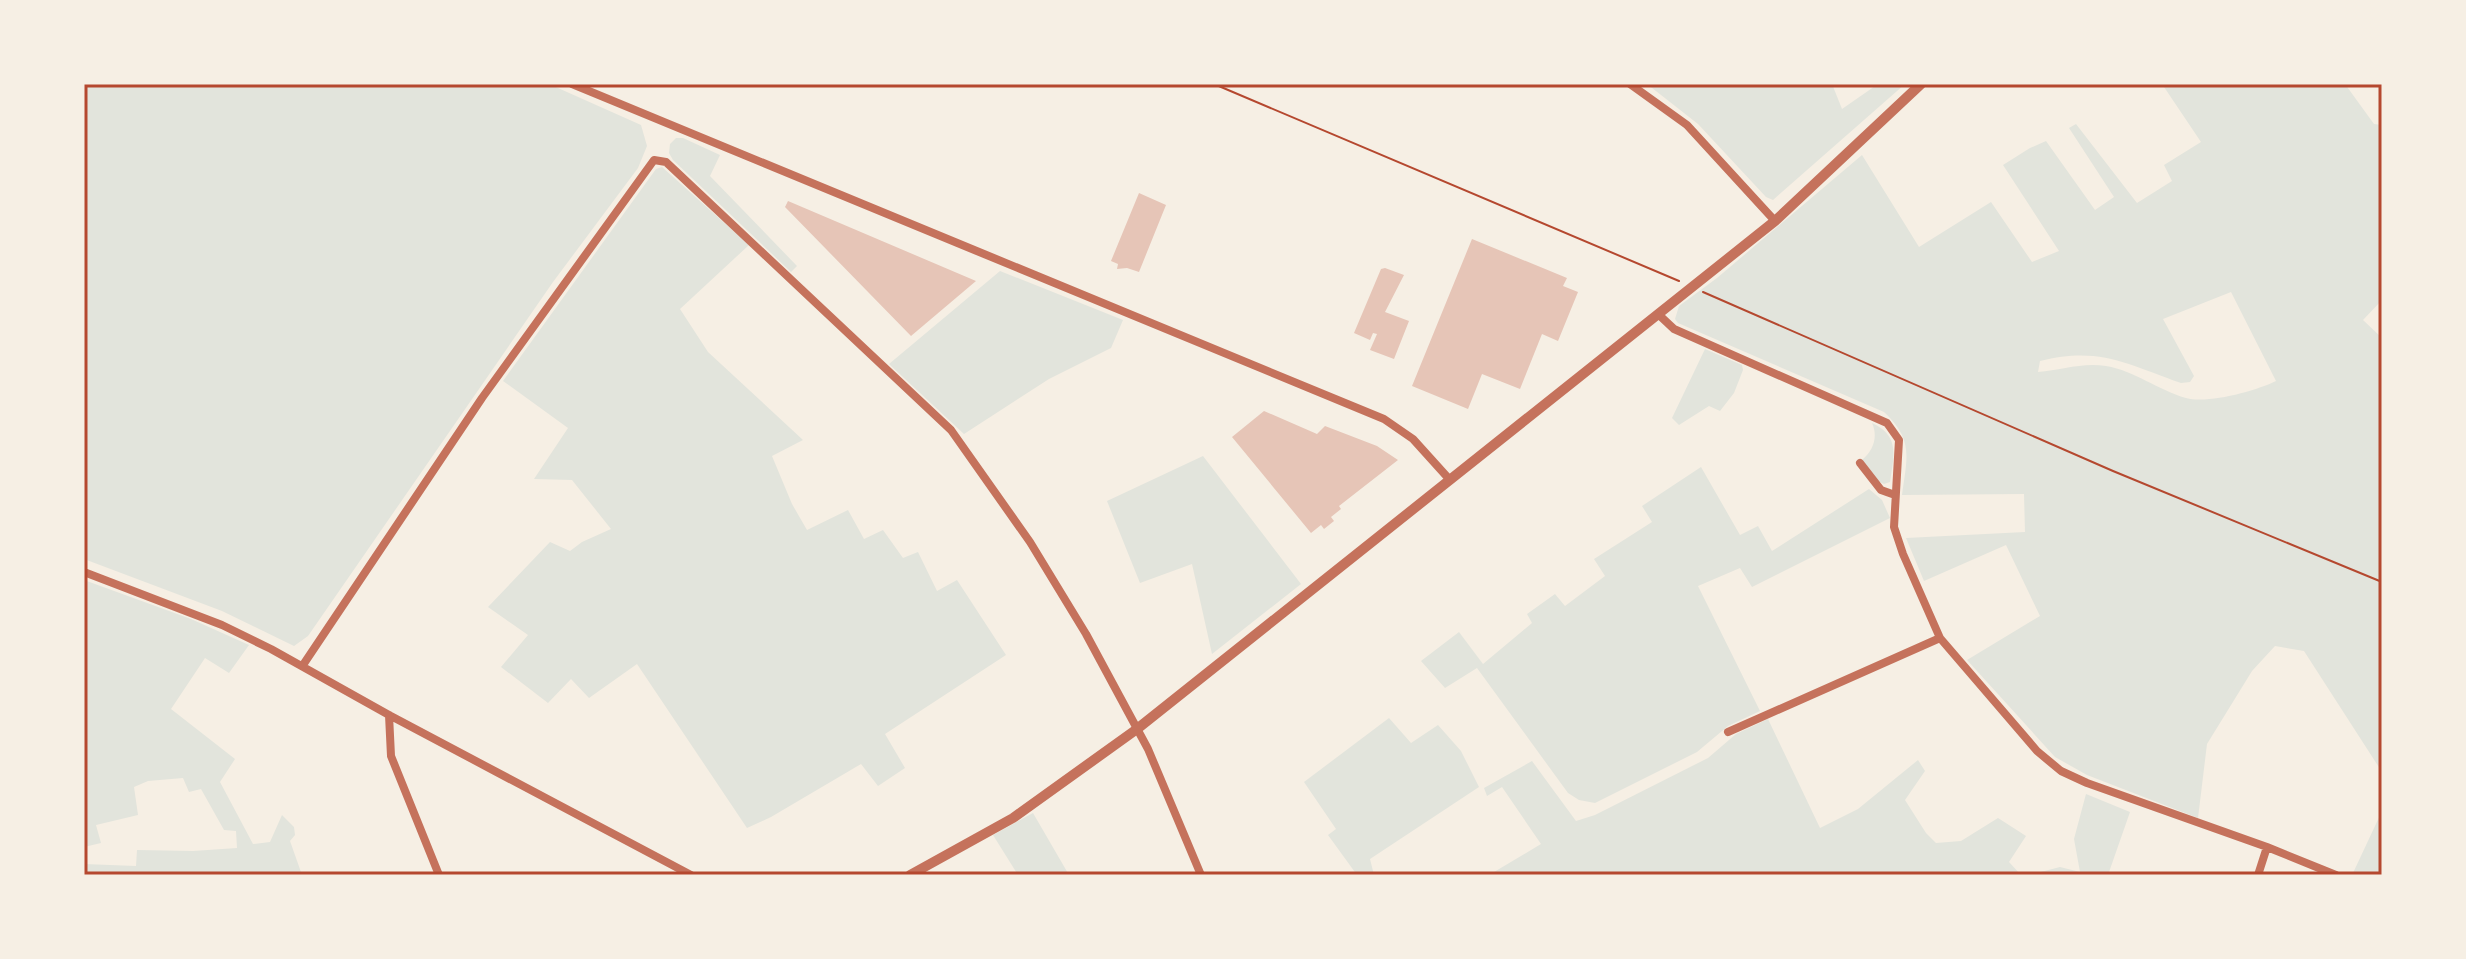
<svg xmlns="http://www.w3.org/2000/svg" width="2466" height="959" viewBox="0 0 2466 959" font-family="Montserrat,sans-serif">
	<rect width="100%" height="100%" fill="#f6efe4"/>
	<path fill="#e2e4dc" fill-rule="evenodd" d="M 84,84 L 549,84 L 641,125 L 647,146 L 638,168 L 553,282 L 308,636 L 294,646 L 222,611 L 84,559 Z
		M 1647,84 L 1832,84 L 1842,109 L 1878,84 L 1905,84 L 1773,200 L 1766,197 L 1698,124 Z
		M 2162,84 L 2345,84 L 2374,124 L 2382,125 L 2382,300 L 2363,320 L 2382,338 L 2382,772 L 2304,651 L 2275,646 L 2252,671 L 2207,744 L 2198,818 L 2087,775 L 2055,757 L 1967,660 L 2040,616 L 2006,545 L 1924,581 L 1906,538 L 2025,532 L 2024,494 L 1902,495 C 1907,457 1914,440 1884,412 L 1678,323 L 1675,319 L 1679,306 L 1717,278 L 1862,155 L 1919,247 L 1991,202 L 2032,262 L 2059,251 L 2003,165 L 2030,148 L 2046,141 L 2095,210 L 2114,197 L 2069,128 L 2076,124 L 2137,203 L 2172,181 L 2164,165 L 2201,142 ZM 2231,292 L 2276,381 C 2256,391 2208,404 2186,398 C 2158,390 2135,371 2106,366 C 2083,362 2061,370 2038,372 L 2040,361 C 2099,346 2127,364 2181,383 L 2190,382 L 2194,376 L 2163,319 Z
		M 676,138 L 683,138 L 720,155 L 710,176 L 797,266 L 791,272 L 673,160 L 669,153 L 670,144 Z
		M 662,167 L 749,245 L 680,309 L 708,352 L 803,440 L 772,456 L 792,504 L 807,530 L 848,510 L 864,539 L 883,530 L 903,558 L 918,552 L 937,591 L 957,580 L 1006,655 L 885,734 L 905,768 L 878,786 L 861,764 L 771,817 L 747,828 L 637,664 L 589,698 L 571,679 L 548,703 L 501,667 L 528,635 L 488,607 L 550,542 L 570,551 L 582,542 L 611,529 L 572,480 L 534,479 L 568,428 L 503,381 L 656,169 Z
		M 1000,271 L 1123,320 L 1111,348 L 1049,379 L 964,434 L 889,364 Z
		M 1705,349 L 1742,365 L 1743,370 L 1734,393 L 1720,411 L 1709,406 L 1679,425 L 1672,418 Z
		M 1872,423 C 1900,436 1894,455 1890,482 L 1884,484 L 1878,481 L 1862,460 C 1874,450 1878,436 1872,423 Z
		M 1203,456 L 1301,584 L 1212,654 L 1192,564 L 1140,583 L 1107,501 Z
		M 1701,467 L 1740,535 L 1758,526 L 1772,551 L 1869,489 L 1882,500 L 1890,518 L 1752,587 L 1740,568 L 1698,586 L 1760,711 L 1728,726 L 1697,752 L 1595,803 L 1579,800 L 1568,793 L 1477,668 L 1445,688 L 1421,661 L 1459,632 L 1483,664 L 1532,623 L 1527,614 L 1555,594 L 1565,606 L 1605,576 L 1594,559 L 1652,522 L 1642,506 Z
		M 84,580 L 191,619 L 249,645 L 229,673 L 205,658 L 171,709 L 235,759 L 220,782 L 253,844 L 270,842 L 282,815 L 294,827 L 295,835 L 290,841 L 302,875 L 84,875 L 84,864 L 136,866 L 137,850 L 193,851 L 237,848 L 236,831 L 224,830 L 201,789 L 189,792 L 183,778 L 148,781 L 134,787 L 138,815 L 96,825 L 101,843 L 84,847 Z
		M 1389,718 L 1411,743 L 1438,725 L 1461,751 L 1479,787 L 1370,859 L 1374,875 L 1357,875 L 1328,835 L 1336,829 L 1304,782 Z
		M 1768,719 L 1820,828 L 1858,809 L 1918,760 L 1925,771 L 1905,800 L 1926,833 L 1936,843 L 1961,841 L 1998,818 L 2026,836 L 2009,862 L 2021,875 L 1489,875 L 1541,844 L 1502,787 L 1487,796 L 1484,788 L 1532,761 L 1576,821 L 1595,815 L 1708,758 L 1736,734 Z
		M 2086,794 L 2130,812 L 2108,875 L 2029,875 L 2060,867 L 2080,872 L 2074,839 Z
		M 2382,811 L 2382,875 L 2353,873 Z
		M 1033,813 L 1069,875 L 1018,875 L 993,835 Z"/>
	<path fill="#e6c5b7" d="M 1139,193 L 1166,205 L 1139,272 L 1127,268 L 1117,269 L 1118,264 L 1111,261 Z
		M 788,201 L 976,281 L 911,336 L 785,207 Z
		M 1472,239 L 1567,278 L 1563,286 L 1578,292 L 1558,341 L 1542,334 L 1520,389 L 1482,374 L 1468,409 L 1412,386 Z
		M 1385,268 L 1404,275 L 1385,312 L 1409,321 L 1394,359 L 1370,350 L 1377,334 L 1373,333 L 1370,340 L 1354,333 L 1381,269 Z
		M 1264,411 L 1317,434 L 1325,426 L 1377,446 L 1398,460 L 1339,506 L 1341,509 L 1331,517 L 1334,521 L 1324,529 L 1321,525 L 1311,533 L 1232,437 Z"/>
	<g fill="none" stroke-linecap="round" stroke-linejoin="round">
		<path stroke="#b5482f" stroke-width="2" d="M 1214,84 L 1679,281
			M 1703,292 L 2113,471 L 2382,582"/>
		<path stroke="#c5725c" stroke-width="8" d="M 572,84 L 1384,419 L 1413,439 L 1450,480
			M 1630,84 L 1687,125 L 1775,221
			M 1658,314 L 1674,329 L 1887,423 L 1899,440 L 1894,527 L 1903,554 L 1940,638 L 2037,751 L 2061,771 L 2087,783 L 2267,847 L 2336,875
			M 1860,463 L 1881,490 L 1895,495
			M 84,572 L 222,625 L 271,649 L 389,715 L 691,875
			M 303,665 L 482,398 L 654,160 L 666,162 L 951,430 L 1030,542 L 1086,634 L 1148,749 L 1201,875
			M 389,715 L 391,756 L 439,875
			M 1728,732 L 1940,638
			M 2258,875 L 2267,847"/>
		<path stroke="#c5725c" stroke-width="10" d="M 910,875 L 1013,818 L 1137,729 L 1775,221 L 1921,84"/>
	</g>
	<rect width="2466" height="959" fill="none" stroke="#f6efe4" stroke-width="172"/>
	<rect x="86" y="86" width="2294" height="787" fill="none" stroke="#b5482f" stroke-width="3"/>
</svg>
